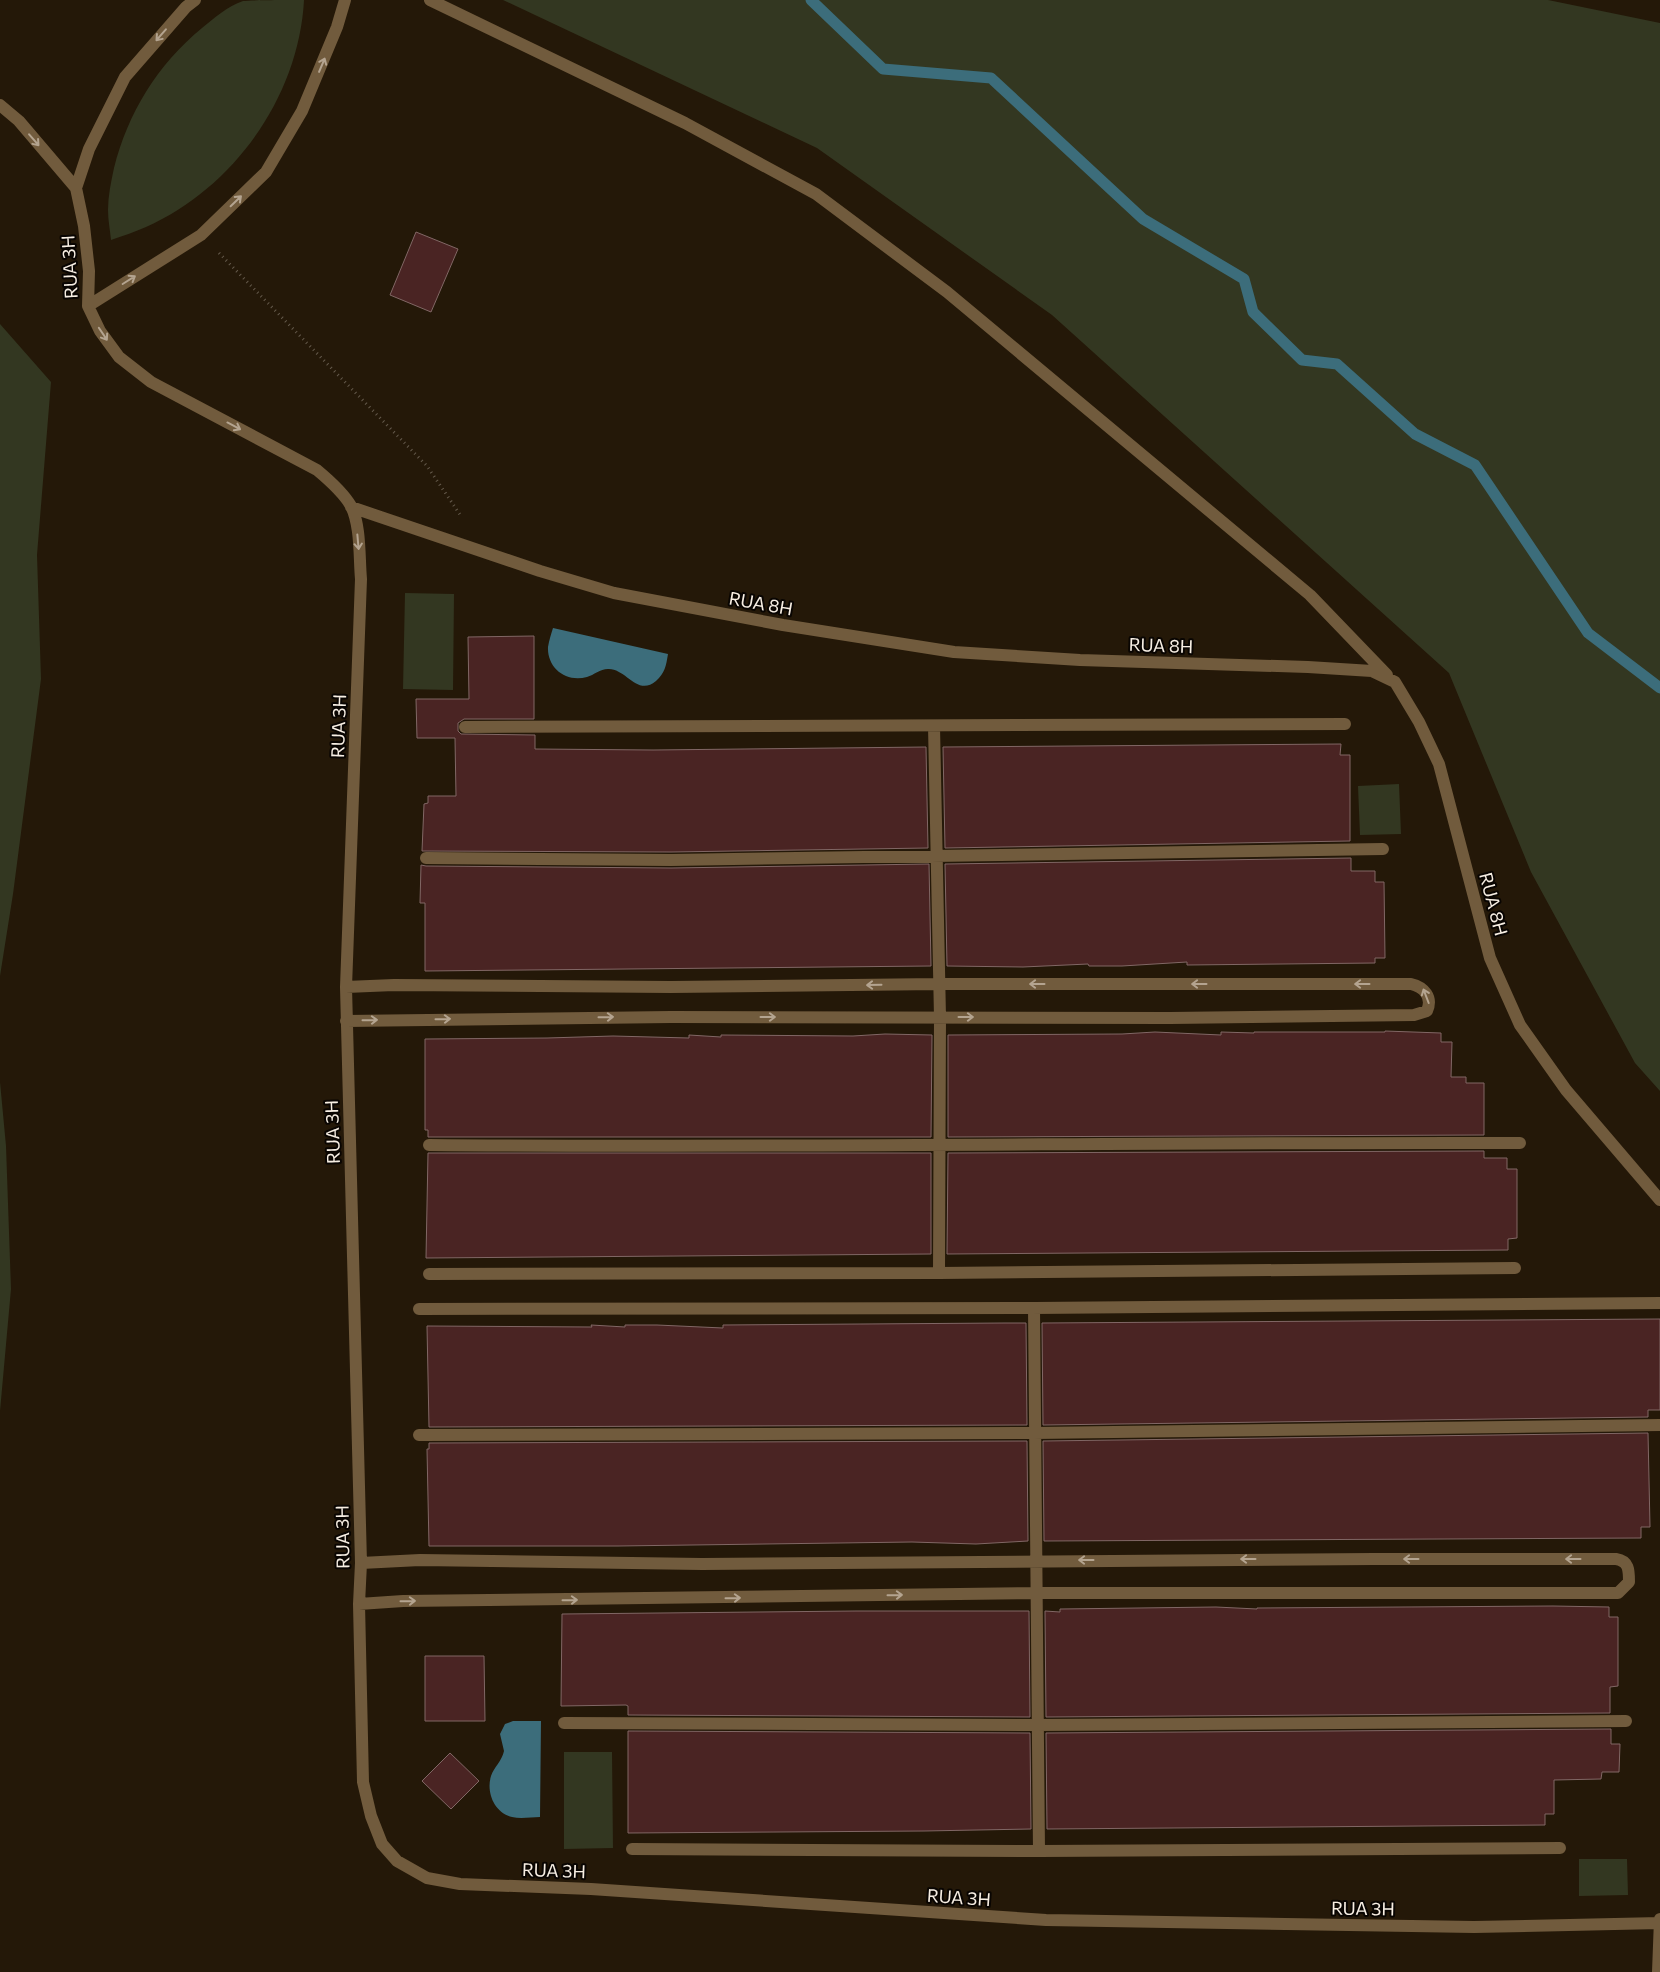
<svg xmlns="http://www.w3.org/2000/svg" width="1660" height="1972" viewBox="0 0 1660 1972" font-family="Commissioner,sans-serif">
	<rect width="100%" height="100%" fill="#241808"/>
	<path fill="#333721" d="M 304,0 C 299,96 234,188 146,227 C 135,232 122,236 111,240 C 110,230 108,220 108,210 C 108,196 111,182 114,168 C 128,113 157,65 202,28 C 213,19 228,6 243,1 C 252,0 292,0 304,0 Z
		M 503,0 L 1548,0 L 1660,23 L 1660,1091 L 1635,1063 L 1531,872 L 1449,673 L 1052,315 L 817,148 Z
		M 0,324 L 51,382 L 37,555 L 41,679 L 13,894 L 0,976 Z
		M 405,593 L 454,594 L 453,690 L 403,689 Z
		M 1399,784 L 1401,834 L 1360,835 L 1358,786 Z
		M 0,1082 L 6,1146 L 11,1289 L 0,1411 Z
		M 564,1752 L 612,1752 L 613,1848 L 564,1849 Z
		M 1579,1859 L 1627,1859 L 1628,1895 L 1579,1896 Z"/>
	<path fill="#3c6d7b" d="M 553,628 L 668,654 C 666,666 665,673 656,681 C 637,697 626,668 608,669 C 600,669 594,675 587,677 C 566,683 547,668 548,647 C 549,641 551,634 553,628 Z
		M 513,1721 L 541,1721 L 540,1817 C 531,1817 521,1819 512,1817 C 494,1813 486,1792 491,1776 C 494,1767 502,1761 504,1751 L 500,1734 L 505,1724 Z"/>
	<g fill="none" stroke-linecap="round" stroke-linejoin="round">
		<path stroke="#3c6d7b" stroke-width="11" d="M 811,0 L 883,69 L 991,78 L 1143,219 L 1244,279 L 1253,312 L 1302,360 L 1337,364 L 1415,434 L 1475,465 L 1588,633 L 1660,688"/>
	</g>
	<path fill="#4a2423" stroke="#816765" d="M 416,232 L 458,249 L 431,312 L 390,295 Z
		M 534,636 L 534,719 L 464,719 L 458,723 L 458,731 L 461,734 L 535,735 L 535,749 L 653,750 L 926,747 L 928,848 L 671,852 L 422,851 L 424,804 L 428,803 L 428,796 L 456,796 L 455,738 L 417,738 L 416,699 L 469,699 L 468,637 Z
		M 1341,744 L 1340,755 L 1350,755 L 1350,841 L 945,848 L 943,747 Z
		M 1351,858 L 1351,871 L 1375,871 L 1375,882 L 1384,882 L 1385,958 L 1375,958 L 1375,963 L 1187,965 L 1187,962 L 1122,966 L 1089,966 L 1088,964 L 1023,967 L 947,966 L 945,864 Z
		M 929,864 L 931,966 L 425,971 L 425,903 L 420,903 L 421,865 L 426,866 L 671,868 Z
		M 1385,1031 L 1441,1033 L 1441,1042 L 1452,1042 L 1451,1077 L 1466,1077 L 1466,1083 L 1484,1083 L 1484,1135 L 948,1137 L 948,1035 L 1122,1034 L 1155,1032 L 1221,1035 L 1221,1032 L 1254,1033 L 1254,1032 L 1385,1032 Z
		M 885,1034 L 932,1035 L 931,1137 L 428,1137 L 428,1130 L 425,1130 L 425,1039 L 547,1038 L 613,1036 L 689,1038 L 689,1035 L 721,1037 L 721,1035 L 853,1036 Z
		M 1484,1151 L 1484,1158 L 1507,1158 L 1507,1169 L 1517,1169 L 1517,1238 L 1508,1239 L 1508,1250 L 947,1254 L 948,1153 Z
		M 428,1153 L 931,1153 L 931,1254 L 426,1258 Z
		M 1660,1319 L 1660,1410 L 1648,1410 L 1648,1417 L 1043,1425 L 1042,1323 Z
		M 1004,1323 L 1026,1323 L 1027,1425 L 429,1427 L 427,1326 L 592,1327 L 591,1325 L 625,1327 L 625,1325 L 657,1325 L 723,1328 L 723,1325 Z
		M 1648,1433 L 1650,1527 L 1641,1527 L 1641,1538 L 1044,1541 L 1043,1441 Z
		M 1027,1441 L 1028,1541 L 976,1544 L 912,1542 L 618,1546 L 429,1546 L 427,1449 L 429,1449 L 429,1443 Z
		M 1553,1606 L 1609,1607 L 1609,1617 L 1618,1617 L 1618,1686 L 1610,1687 L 1610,1713 L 1046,1717 L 1045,1611 L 1060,1612 L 1060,1609 L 1216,1607 L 1257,1609 L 1257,1608 Z
		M 856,1611 L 1029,1611 L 1030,1717 L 628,1715 L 628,1706 L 626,1705 L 561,1706 L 562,1614 Z
		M 425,1656 L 484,1656 L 485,1721 L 425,1721 Z
		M 1611,1729 L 1611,1744 L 1620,1744 L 1619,1772 L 1602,1772 L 1601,1779 L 1554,1780 L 1554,1814 L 1545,1814 L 1545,1825 L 1047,1829 L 1046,1733 Z
		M 628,1731 L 1030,1733 L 1031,1829 L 924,1831 L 628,1833 Z
		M 450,1753 L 479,1781 L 451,1809 L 422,1781 Z"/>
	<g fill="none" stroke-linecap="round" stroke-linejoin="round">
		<path stroke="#655a4c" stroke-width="3" stroke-dasharray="1 4" stroke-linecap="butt" d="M 219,253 L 427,466 L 461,516"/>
		<path stroke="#715b3d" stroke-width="12" d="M 430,0 L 685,123 L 816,194 L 947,292 L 1310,595 L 1387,675
			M 0,105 L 19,121 L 76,188 L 84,226 L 89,271 L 88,306 L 100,331 L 119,357 L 151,382 L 317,470 C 329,480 343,492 351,506 C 361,526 359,557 361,579 L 346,987 L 361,1563 L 359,1604 L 363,1782 L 371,1816 L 382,1844 L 397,1861 L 427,1878 L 460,1884 L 591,1889 L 1046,1920 L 1474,1927 L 1660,1923
			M 76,188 L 89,149 L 125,77 L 186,7 L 195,0
			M 88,306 L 201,235 L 266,172 L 302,111 L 337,27 L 345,0
			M 351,507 L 540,571 L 614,593 L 783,625 L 954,652 L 1080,660 L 1308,667 L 1372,671 L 1395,682 L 1419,722 L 1439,764 L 1490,958 L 1520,1025 L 1566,1090 L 1660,1200
			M 934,726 L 940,1017 L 939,1273
			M 465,727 L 1345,724
			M 426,858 L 671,860 L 1383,849
			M 346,987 L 394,985 L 671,987 L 939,984 L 1411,984 C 1424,987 1433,997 1427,1011 L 1414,1015 L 1170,1018 L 671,1017 L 346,1021
			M 429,1145 C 792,1148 1156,1142 1520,1143
			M 429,1274 L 939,1273 L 1515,1268
			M 1034,1308 L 1039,1851
			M 419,1309 L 1034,1308 L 1660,1303
			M 419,1435 L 1035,1433 L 1660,1425
			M 359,1604 L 403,1601 L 1036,1593 L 1618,1593 L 1629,1582 C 1629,1570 1629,1561 1616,1559 L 1374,1559 L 702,1564 L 420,1560 L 361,1563
			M 564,1723 L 1038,1725 L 1626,1721
			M 632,1849 L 1039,1851 L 1560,1848
			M 1658,1972 L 1660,1919"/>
	</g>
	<defs><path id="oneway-shaft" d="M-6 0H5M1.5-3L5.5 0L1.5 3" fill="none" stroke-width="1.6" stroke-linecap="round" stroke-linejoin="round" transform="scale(1.25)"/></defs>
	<g stroke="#b4a490">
		<use href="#oneway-shaft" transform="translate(161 35) rotate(131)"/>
		<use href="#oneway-shaft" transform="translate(322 65) rotate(-67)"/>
		<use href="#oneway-shaft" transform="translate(34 140) rotate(49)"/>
		<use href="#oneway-shaft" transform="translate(236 201) rotate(-44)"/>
		<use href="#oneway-shaft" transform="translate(129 280) rotate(-32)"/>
		<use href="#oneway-shaft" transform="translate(103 334) rotate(56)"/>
		<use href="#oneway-shaft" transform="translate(234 426) rotate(28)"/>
		<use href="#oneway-shaft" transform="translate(358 542) rotate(85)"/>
		<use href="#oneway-shaft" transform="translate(1037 984) rotate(-180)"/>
		<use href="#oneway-shaft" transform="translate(1199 984) rotate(180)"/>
		<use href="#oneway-shaft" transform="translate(1362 984) rotate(180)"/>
		<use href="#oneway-shaft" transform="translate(874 985) rotate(179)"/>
		<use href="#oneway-shaft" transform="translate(1426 996) rotate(-111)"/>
		<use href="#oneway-shaft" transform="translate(606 1017) rotate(-1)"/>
		<use href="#oneway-shaft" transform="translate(768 1017)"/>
		<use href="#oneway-shaft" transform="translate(966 1017)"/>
		<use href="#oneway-shaft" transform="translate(443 1019) rotate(-1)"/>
		<use href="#oneway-shaft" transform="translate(370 1020) rotate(-1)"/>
		<use href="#oneway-shaft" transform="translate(1248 1559) rotate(180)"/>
		<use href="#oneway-shaft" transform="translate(1411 1559) rotate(-180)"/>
		<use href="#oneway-shaft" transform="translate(1573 1559) rotate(-180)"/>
		<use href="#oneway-shaft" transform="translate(1086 1560) rotate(180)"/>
		<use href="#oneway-shaft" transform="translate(895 1595) rotate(-1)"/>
		<use href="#oneway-shaft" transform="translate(733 1598) rotate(-1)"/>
		<use href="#oneway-shaft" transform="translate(570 1600) rotate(-1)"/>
		<use href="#oneway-shaft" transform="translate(408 1601) rotate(-1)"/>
	</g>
	<g text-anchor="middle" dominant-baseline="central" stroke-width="4" stroke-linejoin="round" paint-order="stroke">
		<g font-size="18" fill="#f7eee3" stroke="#090502">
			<text transform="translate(69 267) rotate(-93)">RUA 3H</text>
			<text transform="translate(761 603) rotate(10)">RUA 8H</text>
			<text transform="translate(1161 645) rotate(2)">RUA 8H</text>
			<text transform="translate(338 726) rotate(-88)">RUA 3H</text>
			<text transform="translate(1494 904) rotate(75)">RUA 8H</text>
			<text transform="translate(332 1132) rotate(-92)">RUA 3H</text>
			<text transform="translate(342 1537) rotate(-91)">RUA 3H</text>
			<text transform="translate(554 1870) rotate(2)">RUA 3H</text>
			<text transform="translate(959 1897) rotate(4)">RUA 3H</text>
			<text transform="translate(1363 1908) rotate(1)">RUA 3H</text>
		</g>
	</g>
</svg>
